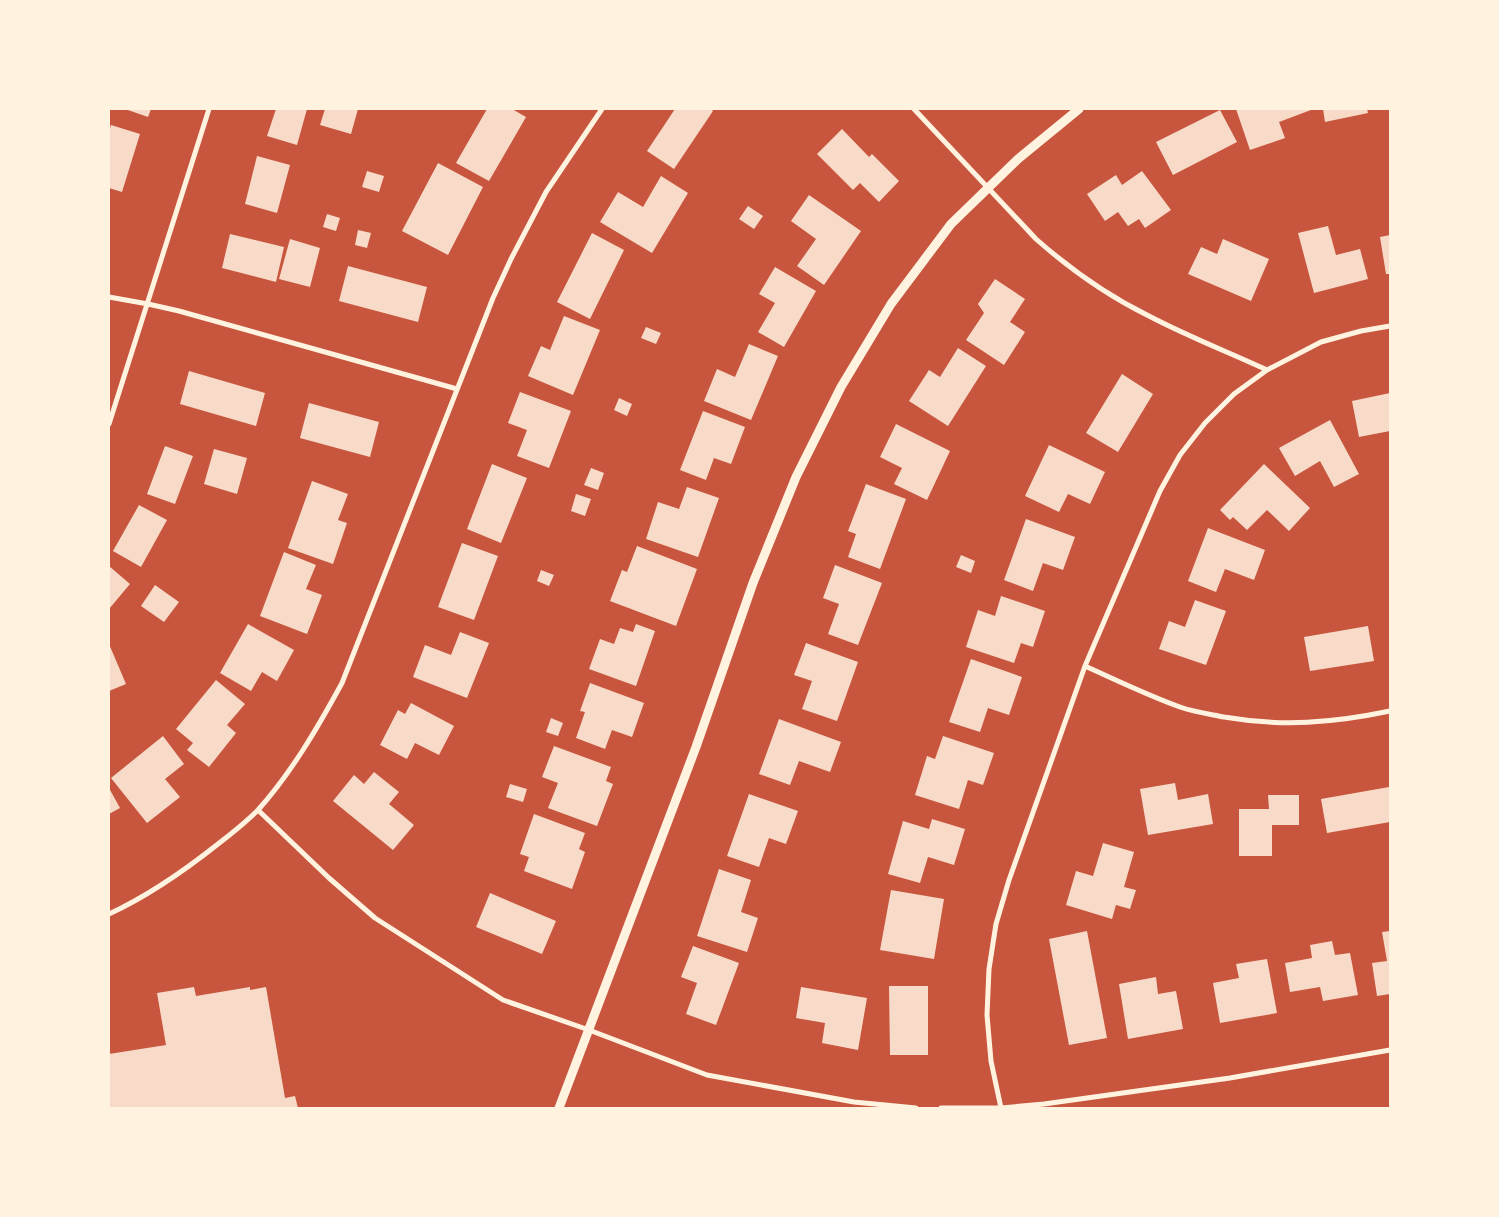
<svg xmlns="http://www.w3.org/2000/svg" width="1499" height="1217" viewBox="0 0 1499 1217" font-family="Bitter,serif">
	<rect width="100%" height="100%" fill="#c8553d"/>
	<path fill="#f7dbc8" d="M 125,109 L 151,109 L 148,117 Z
		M 276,109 L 307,109 L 297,145 L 267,136 Z
		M 325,109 L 358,109 L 351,134 L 320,125 Z
		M 487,109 L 512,109 L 526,117 L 489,181 L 456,163 Z
		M 675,109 L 710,109 L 713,111 L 674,169 L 647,151 Z
		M 1236,109 L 1310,109 L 1311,110 L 1279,122 L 1285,138 L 1250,150 Z
		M 1323,109 L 1367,109 L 1368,113 L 1325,122 Z
		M 1220,110 L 1237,142 L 1173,175 L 1156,142 Z
		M 111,125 L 140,134 L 122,192 L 109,188 L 109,132 Z
		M 842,129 L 869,157 L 872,154 L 899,181 L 879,202 L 860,183 L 853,190 L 817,154 Z
		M 257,156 L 290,165 L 277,213 L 245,204 Z
		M 438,163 L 483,187 L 448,255 L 402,231 Z
		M 367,171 L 384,176 L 379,192 L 362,187 Z
		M 1142,171 L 1171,210 L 1145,228 L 1139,219 L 1128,226 L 1118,212 L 1105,221 L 1087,194 L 1116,175 L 1122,185 Z
		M 661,176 L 688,193 L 652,253 L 600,222 L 618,192 L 643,207 Z
		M 809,195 L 861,231 L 824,285 L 797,266 L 816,239 L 791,221 Z
		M 748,206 L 763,216 L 754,229 L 739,219 Z
		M 327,214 L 340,218 L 336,231 L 323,227 Z
		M 1328,226 L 1336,255 L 1360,249 L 1368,279 L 1314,293 L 1298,233 Z
		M 358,230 L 371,233 L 367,248 L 355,245 Z
		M 592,233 L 624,250 L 590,319 L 557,302 Z
		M 230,234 L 284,247 L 276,282 L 222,268 Z
		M 1390,235 L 1390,274 L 1386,274 L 1380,237 Z
		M 290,239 L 320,248 L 310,287 L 279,279 Z
		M 1223,239 L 1269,259 L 1251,301 L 1188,274 L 1201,247 L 1217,254 Z
		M 348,266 L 427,287 L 418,322 L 339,301 Z
		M 775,267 L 816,291 L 784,347 L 758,332 L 775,303 L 759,294 Z
		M 995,279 L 1025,299 L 1010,322 L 1025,332 L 1004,365 L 966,340 L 984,313 L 978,304 Z
		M 564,316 L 600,330 L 573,395 L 528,376 L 541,346 L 550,350 Z
		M 646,327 L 661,333 L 656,344 L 641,338 Z
		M 749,344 L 778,356 L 751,420 L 704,401 L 717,369 L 735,377 Z
		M 958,348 L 986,366 L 948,426 L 909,401 L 929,370 L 940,377 Z
		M 189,371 L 265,393 L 256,426 L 180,404 Z
		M 1122,374 L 1153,394 L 1118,452 L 1086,433 Z
		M 520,392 L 571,411 L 549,468 L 517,456 L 527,430 L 508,423 Z
		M 1390,393 L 1390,431 L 1359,437 L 1352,401 Z
		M 619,398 L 632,404 L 627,416 L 614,410 Z
		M 309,403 L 379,422 L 370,457 L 300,438 Z
		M 703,411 L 745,427 L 731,464 L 714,458 L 706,480 L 680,470 Z
		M 1330,420 L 1359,474 L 1334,487 L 1320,461 L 1295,476 L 1279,448 Z
		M 896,424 L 950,451 L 927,500 L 894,484 L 902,468 L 880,457 Z
		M 1049,445 L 1105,472 L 1090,504 L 1068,494 L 1059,512 L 1025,496 Z
		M 165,446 L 193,456 L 175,504 L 147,494 Z
		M 214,449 L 247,458 L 237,494 L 204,484 Z
		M 492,464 L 527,478 L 501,543 L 467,529 Z
		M 1264,464 L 1310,508 L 1289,531 L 1267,510 L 1247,530 L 1233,517 L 1230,520 L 1220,510 Z
		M 591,468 L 604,473 L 598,490 L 584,485 Z
		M 312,481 L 348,494 L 338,520 L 347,523 L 333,564 L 288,548 Z
		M 866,484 L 906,499 L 880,569 L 848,557 L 856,534 L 848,531 Z
		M 687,487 L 719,498 L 698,557 L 646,539 L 658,502 L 679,509 Z
		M 576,494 L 591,499 L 585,516 L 571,511 Z
		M 139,505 L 167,520 L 141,567 L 113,551 Z
		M 1026,519 L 1075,537 L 1063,570 L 1043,563 L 1033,591 L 1004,580 Z
		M 1208,528 L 1265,550 L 1254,580 L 1225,569 L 1216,592 L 1188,581 Z
		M 462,543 L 498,556 L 474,620 L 438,607 Z
		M 637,546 L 697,569 L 676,626 L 610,601 L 622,570 L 627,572 Z
		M 284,552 L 316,565 L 306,589 L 322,595 L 307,634 L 260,616 Z
		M 961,555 L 975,561 L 971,573 L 956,567 Z
		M 835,565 L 882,583 L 858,645 L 828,634 L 839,604 L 823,598 Z
		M 109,566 L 130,584 L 109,609 Z
		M 541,570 L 554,575 L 549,586 L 537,581 Z
		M 155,585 L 179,602 L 164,622 L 141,606 Z
		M 1001,596 L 1045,611 L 1033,647 L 1021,643 L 1014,663 L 966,647 L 978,610 L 995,616 Z
		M 1195,600 L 1226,611 L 1206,665 L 1159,649 L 1169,621 L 1185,627 Z
		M 248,624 L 294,650 L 277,681 L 262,672 L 251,691 L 220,673 Z
		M 636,624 L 655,631 L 636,686 L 589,669 L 600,639 L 614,644 L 620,628 L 633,632 Z
		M 1368,626 L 1374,661 L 1310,671 L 1304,637 Z
		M 460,632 L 489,643 L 467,698 L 413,677 L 425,645 L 451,655 Z
		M 806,643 L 858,662 L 837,721 L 802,709 L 812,681 L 794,675 Z
		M 109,644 L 126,684 L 109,691 Z
		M 971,659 L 1022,677 L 1009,715 L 988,708 L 980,732 L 949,722 Z
		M 216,680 L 245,704 L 227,725 L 236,733 L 209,767 L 187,750 L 193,743 L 176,729 Z
		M 590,683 L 644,703 L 632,737 L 612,730 L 605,749 L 576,738 L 585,712 L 580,711 Z
		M 411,703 L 454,726 L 439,755 L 415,743 L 407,759 L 380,745 L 398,710 L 405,714 Z
		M 551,718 L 563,723 L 558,736 L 546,732 Z
		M 779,719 L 841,742 L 830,772 L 799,761 L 790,785 L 759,774 Z
		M 163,736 L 184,764 L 165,779 L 180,797 L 147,823 L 111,778 Z
		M 943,736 L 994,753 L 983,785 L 968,780 L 959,809 L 915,795 L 927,756 L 935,759 Z
		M 554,746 L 611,767 L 606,781 L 613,784 L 597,826 L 548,808 L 558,783 L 542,777 Z
		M 374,772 L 399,792 L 389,804 L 414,825 L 393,850 L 333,801 L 354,775 L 364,784 Z
		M 1175,783 L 1178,800 L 1208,794 L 1213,824 L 1148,835 L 1140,789 Z
		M 510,784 L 527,789 L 523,802 L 506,797 Z
		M 1389,787 L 1390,822 L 1327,833 L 1321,799 Z
		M 109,788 L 120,808 L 109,814 Z
		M 749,794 L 798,811 L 786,844 L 769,838 L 759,867 L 727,856 Z
		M 1268,795 L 1299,795 L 1299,825 L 1272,825 L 1272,856 L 1239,856 L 1239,809 L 1269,809 Z
		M 534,814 L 585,833 L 579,849 L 585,852 L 572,889 L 524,871 L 529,857 L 520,854 Z
		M 932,819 L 965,829 L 954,865 L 928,857 L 920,883 L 888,874 L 903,821 L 929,829 Z
		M 1103,843 L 1134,852 L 1124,887 L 1136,890 L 1130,909 L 1116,905 L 1112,919 L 1066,905 L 1076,871 L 1093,876 Z
		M 719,869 L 751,880 L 741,912 L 758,918 L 747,952 L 697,936 Z
		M 891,890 L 944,899 L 934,959 L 880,950 Z
		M 490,893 L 556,921 L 542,954 L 476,927 Z
		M 1087,931 L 1107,1038 L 1069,1045 L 1049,939 Z
		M 1390,931 L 1390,994 L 1377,996 L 1372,963 L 1387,961 L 1382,932 Z
		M 1332,941 L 1335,955 L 1350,953 L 1358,995 L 1323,1001 L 1320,987 L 1290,992 L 1285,963 L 1312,958 L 1310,945 Z
		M 693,946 L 739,963 L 716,1025 L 686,1014 L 697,983 L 681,977 Z
		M 1267,959 L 1277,1013 L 1220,1023 L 1213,983 L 1239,978 L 1236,964 Z
		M 1156,977 L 1158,994 L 1176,991 L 1183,1029 L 1128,1039 L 1119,984 Z
		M 889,986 L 928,986 L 928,1055 L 890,1055 Z
		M 194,987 L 196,996 L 250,987 L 250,990 L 266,987 L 285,1098 L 295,1096 L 298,1108 L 109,1108 L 109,1054 L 166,1045 L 157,993 Z
		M 801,987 L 867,998 L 858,1050 L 822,1043 L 825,1023 L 796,1018 Z"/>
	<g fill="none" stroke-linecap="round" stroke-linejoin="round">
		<path stroke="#fff3e0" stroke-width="5" d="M 914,109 L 1036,239 C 1070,269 1108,296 1149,316 C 1187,336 1228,352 1267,370
			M 109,297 L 148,304 L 179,311 L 457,389
			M 109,424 L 209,109
			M 1085,666 C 1116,680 1149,696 1180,707 C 1194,712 1209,714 1224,717 C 1282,727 1333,723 1390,711
			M 258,810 L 329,878 L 375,918 L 503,1000 L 589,1030 L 707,1075 L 854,1102 L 916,1108
			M 109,914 C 148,896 184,871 218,844 C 231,834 246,822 258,810 C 292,772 318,727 342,683 L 493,298 L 511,259 L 546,192 L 602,109
			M 941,1108 L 1001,1108 L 1044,1104 L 1230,1078 L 1390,1050
			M 1001,1108 L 991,1061 L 987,1015 L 989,969 L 996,924 L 1009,880 L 1085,666 L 1160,491 L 1180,455 L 1205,423 L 1234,394 L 1267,370 L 1321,342 L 1361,331 L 1390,326"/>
		<path stroke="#fff3e0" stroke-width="9" d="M 559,1108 L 696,747 L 753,583 L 796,477 L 841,387 L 891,304 L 951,224 L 1018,159 L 1079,109"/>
	</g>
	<rect width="1499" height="1217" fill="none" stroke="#fff3e0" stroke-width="220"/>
</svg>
